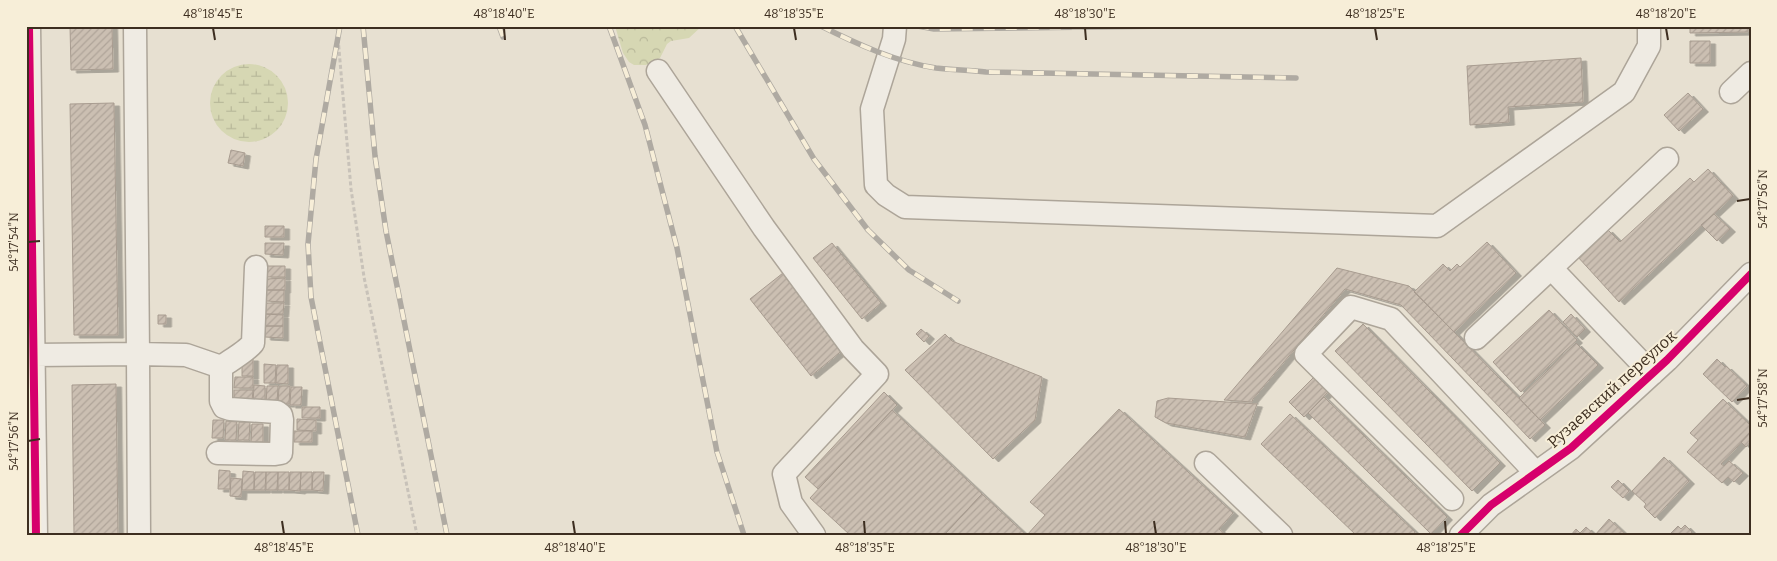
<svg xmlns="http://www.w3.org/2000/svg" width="1777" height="561" viewBox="0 0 1777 561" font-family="Bitter,serif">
	<defs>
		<pattern id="forest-crowns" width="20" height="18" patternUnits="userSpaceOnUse" patternTransform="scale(1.25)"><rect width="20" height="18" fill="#d6d7b3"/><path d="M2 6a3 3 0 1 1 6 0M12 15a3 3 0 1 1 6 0" fill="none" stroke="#b9b99a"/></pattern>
		<pattern id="wetland-marsh" width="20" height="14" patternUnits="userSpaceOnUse" patternTransform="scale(1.25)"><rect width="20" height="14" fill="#d6d7b3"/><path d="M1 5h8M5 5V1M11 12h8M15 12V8" fill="none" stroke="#b9b99a"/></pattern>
		<pattern id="building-hatch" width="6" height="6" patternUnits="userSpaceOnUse" patternTransform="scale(1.25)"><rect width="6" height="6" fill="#cbbfb2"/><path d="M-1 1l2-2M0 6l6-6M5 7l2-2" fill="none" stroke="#afa499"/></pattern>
		<filter id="shadow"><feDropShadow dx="5.5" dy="3" stdDeviation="0" flood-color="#0004"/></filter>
	</defs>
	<rect width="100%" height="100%" fill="#e7e0d1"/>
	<path fill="url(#forest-crowns)" d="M 615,26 L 702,26 L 689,38 L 671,41 L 667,44 L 660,58 L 646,65 L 634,65 L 629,62 L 623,53 Z"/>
	<path fill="url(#wetland-marsh)" d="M210 103a39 39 0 1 1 78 0a39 39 0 1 1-78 0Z"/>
	<path fill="url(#building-hatch)" stroke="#a89c90" filter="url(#shadow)" d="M 70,26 L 112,26 L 113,69 L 71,70 Z
		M 1690,26 L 1748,26 L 1748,32 L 1690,33 Z
		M 1690,41 L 1710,41 L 1710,63 L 1690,63 Z
		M 1581,58 L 1583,102 L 1508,107 L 1509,122 L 1470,125 L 1467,66 Z
		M 1688,93 L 1703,109 L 1679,131 L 1664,115 Z
		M 114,103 L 118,335 L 74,335 L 70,104 Z
		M 231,150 L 245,153 L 243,166 L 228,163 Z
		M 1708,169 L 1733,196 L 1619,302 L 1577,256 L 1607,229 L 1620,242 L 1690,178 L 1694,182 Z
		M 1714,214 L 1730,229 L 1717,241 L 1701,225 Z
		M 265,226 L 284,226 L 284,237 L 265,237 Z
		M 1487,242 L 1516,273 L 1454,332 L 1414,292 L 1443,264 L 1450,271 L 1457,264 L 1460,267 Z
		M 265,243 L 284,243 L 283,255 L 265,254 Z
		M 832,243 L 881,303 L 862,319 L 813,258 Z
		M 266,266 L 285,266 L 285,277 L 266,277 Z
		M 1337,268 L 1409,286 L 1545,425 L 1530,439 L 1401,305 L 1345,289 L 1253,399 L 1252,402 L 1224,400 Z
		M 783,273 L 844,349 L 811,376 L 750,299 Z
		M 285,278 L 285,290 L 266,290 L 267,279 Z
		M 266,290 L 284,290 L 284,302 L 266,301 Z
		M 265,303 L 284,303 L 283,314 L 265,314 Z
		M 1549,310 L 1577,340 L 1521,392 L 1493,362 Z
		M 264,314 L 283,315 L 283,326 L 264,326 Z
		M 1571,314 L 1585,329 L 1577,337 L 1563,322 Z
		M 158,315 L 166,315 L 166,324 L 158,324 Z
		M 1363,324 L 1500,463 L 1472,491 L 1335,351 Z
		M 265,326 L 283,326 L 283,338 L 265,337 Z
		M 921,329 L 929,336 L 924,342 L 916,334 Z
		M 945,334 L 952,341 L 1042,377 L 1035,420 L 993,459 L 905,370 Z
		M 1576,343 L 1598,365 L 1540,420 L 1519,398 Z
		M 242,358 L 253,358 L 253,376 L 242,376 Z
		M 1717,359 L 1725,367 L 1726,366 L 1747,386 L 1732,402 L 1703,374 Z
		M 264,364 L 276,365 L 275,383 L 264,383 Z
		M 277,365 L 288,365 L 288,384 L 276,383 Z
		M 235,377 L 253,377 L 253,388 L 234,388 Z
		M 1314,377 L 1329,391 L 1304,417 L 1289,402 Z
		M 116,384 L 118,535 L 74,535 L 72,385 Z
		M 254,385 L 265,386 L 265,404 L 253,404 Z
		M 267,386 L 278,386 L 277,404 L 266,404 Z
		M 279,386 L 290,386 L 289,404 L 278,404 Z
		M 291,387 L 302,387 L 301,405 L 290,405 Z
		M 234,390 L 253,390 L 252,401 L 234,401 Z
		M 884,392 L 897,405 L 818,489 L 805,477 Z
		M 1324,397 L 1447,517 L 1431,534 L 1308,413 Z
		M 1168,398 L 1212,401 L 1257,404 L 1245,437 L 1166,423 L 1155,417 L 1157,401 Z
		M 1723,399 L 1751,426 L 1751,432 L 1721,464 L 1724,466 L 1729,461 L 1743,473 L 1734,482 L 1728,477 L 1722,483 L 1687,452 L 1698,440 L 1690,433 Z
		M 302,407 L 320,407 L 320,418 L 302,418 Z
		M 1119,409 L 1233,513 L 1219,529 L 1226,535 L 1027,535 L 1045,515 L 1030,502 Z
		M 892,410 L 982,494 L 944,535 L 850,535 L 810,498 Z
		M 1290,414 L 1415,532 L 1413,535 L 1356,535 L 1261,444 Z
		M 297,419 L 316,420 L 316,431 L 297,430 Z
		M 213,420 L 224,420 L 223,438 L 212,438 Z
		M 226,421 L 237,422 L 236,440 L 225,440 Z
		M 239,422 L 250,422 L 249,440 L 238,440 Z
		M 252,424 L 263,424 L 263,442 L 251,442 Z
		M 294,431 L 312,431 L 312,442 L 294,442 Z
		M 1750,432 L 1751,441 L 1746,447 L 1741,442 Z
		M 1664,457 L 1689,481 L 1655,518 L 1644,507 L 1646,504 L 1632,491 Z
		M 219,470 L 230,471 L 230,489 L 218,489 Z
		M 243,471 L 254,472 L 254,490 L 242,490 Z
		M 255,472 L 266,472 L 265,490 L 254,490 Z
		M 266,472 L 278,472 L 277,490 L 266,490 Z
		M 278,472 L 289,472 L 289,490 L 278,490 Z
		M 290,472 L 301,472 L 300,491 L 289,490 Z
		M 301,472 L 312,472 L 312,490 L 300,490 Z
		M 313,472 L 324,472 L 323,491 L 312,490 Z
		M 231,478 L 242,479 L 241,497 L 230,496 Z
		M 1618,480 L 1629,491 L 1623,498 L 1611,487 Z
		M 982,494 L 1026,535 L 944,535 Z
		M 1609,519 L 1626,535 L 1571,535 L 1576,529 L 1580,533 L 1586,527 L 1595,535 Z
		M 1685,525 L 1692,532 L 1689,535 L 1669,535 L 1678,526 L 1681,529 Z"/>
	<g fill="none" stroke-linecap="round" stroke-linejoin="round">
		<defs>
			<path id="minor" d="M 29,26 L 36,535
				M 135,26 L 138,354 L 186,355 L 221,367 L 221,401 L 224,407 L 230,409 L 277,412 L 281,415 L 282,420 L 281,453 L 275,454 L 218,453
				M 895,26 L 894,39 L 872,109 L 876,185 L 886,195 L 905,207 L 1437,226 L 1624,92 L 1649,46 L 1649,26
				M 658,71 L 764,228 L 853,349 L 877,374 L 784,474 L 791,503 L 814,535
				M 1731,92 L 1751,73
				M 1476,338 L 1551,268
				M 33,355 L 138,354 L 139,535
				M 221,367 C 231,360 247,351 253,343 L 256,267
				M 1652,374 L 1551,268 L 1667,159
				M 1206,463 L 1281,535
				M 1452,499 L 1306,354 L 1351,307 L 1391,319 L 1536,473
				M 1461,535 L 1491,505 L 1571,448 L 1667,360 L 1751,274"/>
		</defs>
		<use href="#minor" stroke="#ada599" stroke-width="25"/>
		<path stroke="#c8c2b9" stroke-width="3" stroke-dasharray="4 2.5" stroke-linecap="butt" d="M 337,26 L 351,189 L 364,277 L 417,535"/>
		<use href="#minor" stroke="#efebe3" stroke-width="22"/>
		<defs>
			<path id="rail" d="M 340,26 L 316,159 L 308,244 L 311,297 L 358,535
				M 363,26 L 375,156 L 386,231 L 447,535
				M 499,26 L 503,37
				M 609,26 L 645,125 L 677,248 L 717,452 L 744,535
				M 735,26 L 814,159 L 868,230 L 909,270 L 958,301
				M 821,26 C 857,44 896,62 936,68 C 953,70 969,70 986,72 L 1296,78
				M 918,26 L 934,29 L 1172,26"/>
		</defs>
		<use href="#rail" stroke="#afaaa2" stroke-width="5.5"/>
		<use href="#rail" stroke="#f7eed8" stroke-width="4" stroke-dasharray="11" stroke-linecap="butt"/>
		<defs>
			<path id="cycleway" d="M 29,26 L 36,535
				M 1461,535 L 1491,505 L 1571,448 L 1667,360 L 1751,274"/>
		</defs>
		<use href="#cycleway" stroke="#f7eed8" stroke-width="11"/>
		<use href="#cycleway" stroke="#d6006c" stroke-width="8"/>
	</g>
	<path fill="none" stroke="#3d2e20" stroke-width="2" d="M 213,28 L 215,40M 504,28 L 505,40M 794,28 L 796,40M 1085,28 L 1086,40M 1375,28 L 1377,40M 1666,28 L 1668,40M 1737,201 L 1750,199M 28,242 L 40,241M 1737,400 L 1750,398M 28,441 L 40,439M 282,521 L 284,534M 573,521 L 575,534M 864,521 L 865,534M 1154,521 L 1156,534M 1445,521 L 1446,534"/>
	<g text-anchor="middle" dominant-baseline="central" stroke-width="4" stroke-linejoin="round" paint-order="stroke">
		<g font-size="16" fill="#3d2e20" stroke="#f7eed8">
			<text transform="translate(1612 389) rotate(-42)">Рузаевский переулок</text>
		</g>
	</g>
	<rect width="1777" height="561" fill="none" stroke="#f7eed8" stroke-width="55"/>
	<rect x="28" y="28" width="1722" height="506" fill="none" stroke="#3d2e20" stroke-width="2"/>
	<g font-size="12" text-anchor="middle" fill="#3d2e20">
		<text x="213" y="18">48°18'45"E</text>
		<text x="504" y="18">48°18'40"E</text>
		<text x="794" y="18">48°18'35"E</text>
		<text x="1085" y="18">48°18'30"E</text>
		<text x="1375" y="18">48°18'25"E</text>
		<text x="1666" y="18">48°18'20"E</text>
		<text transform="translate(1763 199) rotate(-90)" y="4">54°17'56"N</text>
		<text transform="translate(14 242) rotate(-90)" y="4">54°17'54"N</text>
		<text transform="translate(1763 398) rotate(-90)" y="4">54°17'58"N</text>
		<text transform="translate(14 441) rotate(-90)" y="4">54°17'56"N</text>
		<text x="284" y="552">48°18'45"E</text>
		<text x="575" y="552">48°18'40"E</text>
		<text x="865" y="552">48°18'35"E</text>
		<text x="1156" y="552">48°18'30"E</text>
		<text x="1446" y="552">48°18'25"E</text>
	</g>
</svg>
